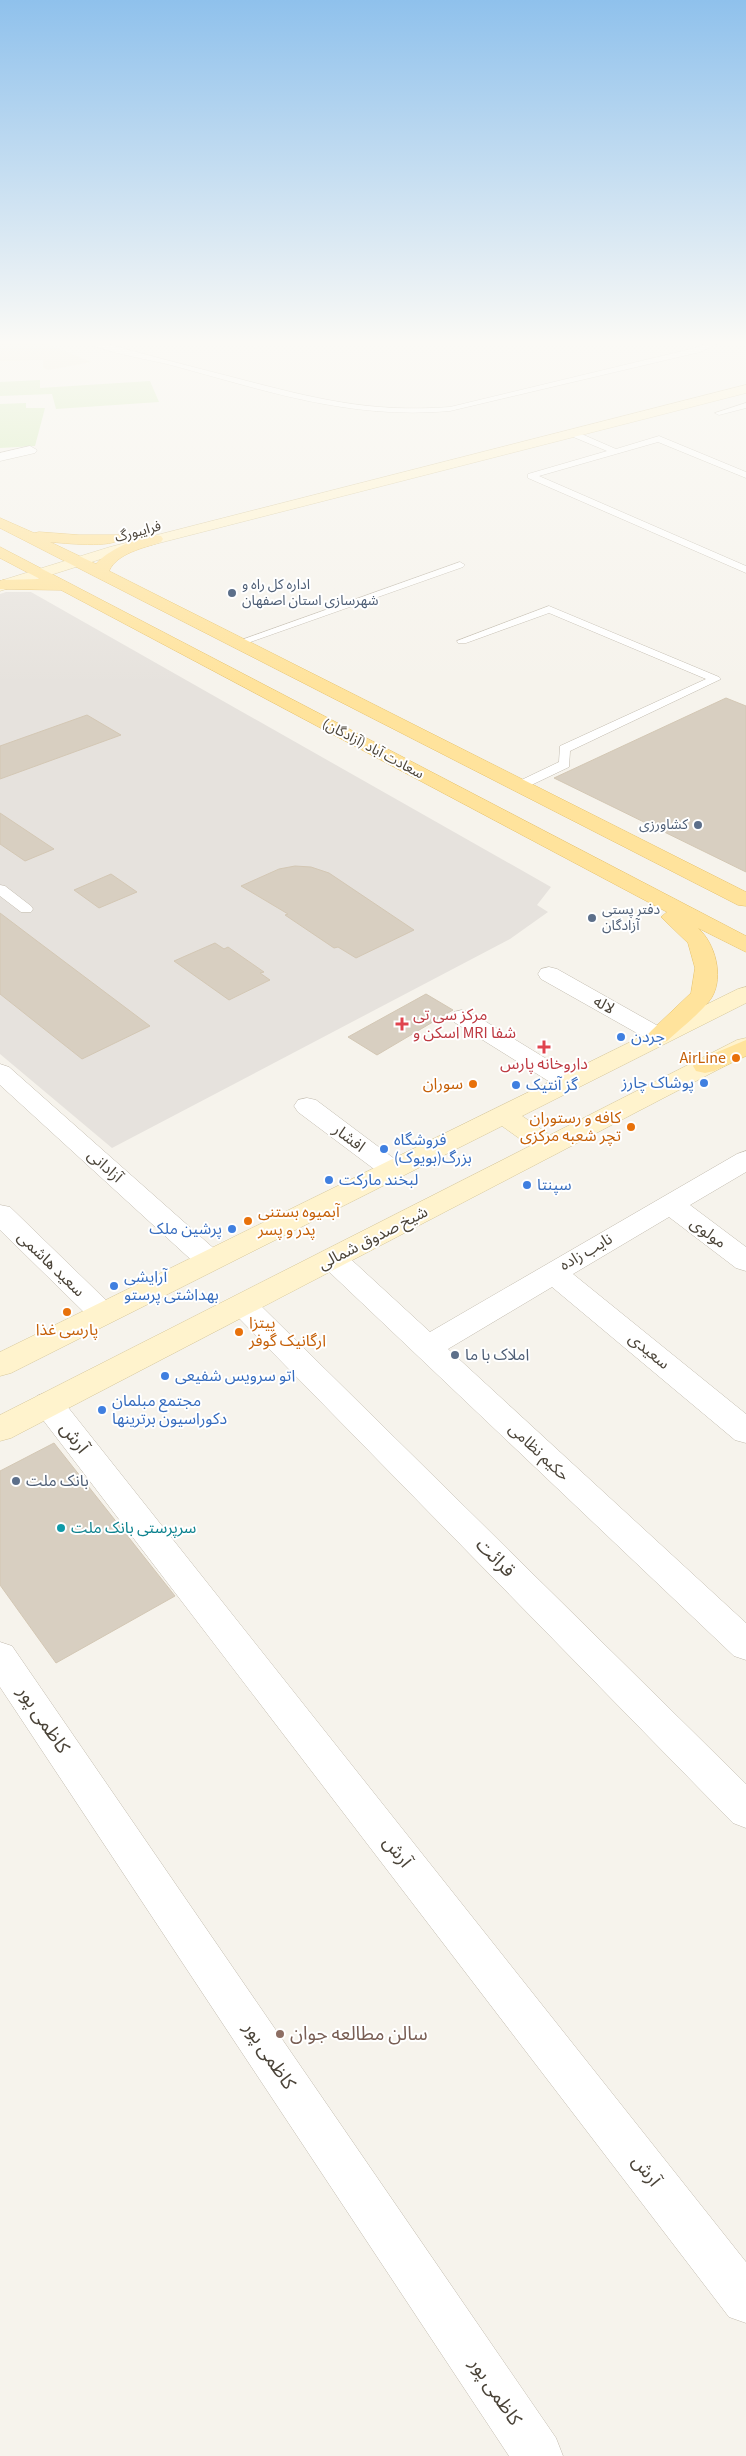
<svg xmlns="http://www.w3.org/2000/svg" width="746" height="2456" viewBox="0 0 746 2456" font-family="'Source Sans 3','Noto Sans Arabic',sans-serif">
	<rect width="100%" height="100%" fill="#f6f3ec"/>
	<path fill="#e6e2dd" d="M 6,592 L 31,592 L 551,887 L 537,905 L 548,912 L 510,939 L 112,1148 L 0,1054 L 0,594 Z"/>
	<path fill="#efe8d6" d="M 0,341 L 41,341 L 91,362 L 49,370 L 43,368 L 43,360 L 0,361 Z"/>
	<path fill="#d2eab5" d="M 40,380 L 40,388 L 150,381 L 159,402 L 56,409 L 52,394 L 0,396 L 0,382 Z
		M 26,403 L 26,408 L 45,408 L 35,446 L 0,448 L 0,404 Z"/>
	<path fill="#d8cfc1" stroke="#d3c7b4" d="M 726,698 L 746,706 L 746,872 L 554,778 Z
		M 87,715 L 121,735 L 0,779 L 0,746 Z
		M 0,813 L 54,849 L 25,861 L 0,844 Z
		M 295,866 L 311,867 L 329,873 L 414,930 L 356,958 L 338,947 L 334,948 L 285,915 L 288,914 L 241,886 L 279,869 Z
		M 111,874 L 137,892 L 99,908 L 74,890 Z
		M 0,913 L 37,941 L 150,1026 L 82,1059 L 0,994 Z
		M 215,943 L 224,949 L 228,947 L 264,972 L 260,973 L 270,980 L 229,1000 L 174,961 Z
		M 426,994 L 453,1010 L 377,1055 L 348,1037 Z
		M 54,1443 L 175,1596 L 56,1663 L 0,1585 L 0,1471 Z"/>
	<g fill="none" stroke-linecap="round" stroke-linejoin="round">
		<defs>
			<path id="service" d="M 83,341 L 96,341 C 143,354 189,366 236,378 C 313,398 369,413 450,407 L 695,348 L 713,341 L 724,341 L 700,352 L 450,411 C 348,420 264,390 167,364 C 145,359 100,351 83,341 Z
				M 746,403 L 746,408 L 719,415 L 715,413 Z
				M 571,432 L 577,432 L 616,449 L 659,436 L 746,472 L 746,478 L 658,442 L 539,476 L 746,566 L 746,573 L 528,478 L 528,474 L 607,451 L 571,436 Z
				M 460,562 L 465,565 L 463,567 L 242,645 L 238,646 L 233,643 Z
				M 549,606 L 719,677 L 721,679 L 570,751 L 569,767 L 523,789 L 515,789 L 513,786 L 515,783 L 559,762 L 560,746 L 706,679 L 549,613 L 466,643 L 458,643 L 457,641 Z
				M 0,885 L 5,886 L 31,906 L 33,909 L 31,912 L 21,912 L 0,896 Z"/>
			<path id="minor" d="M 30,446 L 37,450 L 35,453 L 0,461 L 0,453 Z
				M 549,967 L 557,969 L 667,1031 L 671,1036 L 667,1041 L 659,1043 L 651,1041 L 541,979 L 538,974 L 541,969 Z
				M 462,1010 L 470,1012 L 576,1077 L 579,1082 L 576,1087 L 567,1090 L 558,1087 L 454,1022 L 450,1017 L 454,1012 Z
				M 0,1064 L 9,1067 L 219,1253 L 223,1260 L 219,1267 L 209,1270 L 199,1267 L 0,1085 Z
				M 307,1098 L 316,1100 L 400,1163 L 404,1169 L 400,1175 L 391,1178 L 382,1175 L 298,1112 L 294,1106 L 298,1100 Z
				M 746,1151 L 746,1172 L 690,1205 L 746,1247 L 746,1271 L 736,1268 L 669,1217 L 573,1274 L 746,1414 L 746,1443 L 735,1440 L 552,1287 L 448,1349 L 746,1623 L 746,1660 L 734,1656 L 323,1266 L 319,1259 L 323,1252 L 333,1249 L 343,1252 L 430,1332 L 737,1154 Z
				M 0,1205 L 10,1207 L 113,1307 L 118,1314 L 113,1321 L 103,1324 L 93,1321 L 0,1230 Z
				M 243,1295 L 253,1298 L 746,1784 L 746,1828 L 733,1823 L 233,1312 L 229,1305 L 233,1298 Z
				M 48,1392 L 59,1396 L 746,2262 L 746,2323 L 729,2317 L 37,1412 L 33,1404 L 37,1396 Z
				M 0,1642 L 12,1646 L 556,2438 L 563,2456 L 509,2456 L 0,1687 Z"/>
			<path id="secondary" d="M 746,385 L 746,393 L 120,553 L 0,591 L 0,581 L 110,547 Z
				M 746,987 L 746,1003 L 522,1116 L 550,1135 L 737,1040 L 746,1038 L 746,1055 L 11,1438 L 0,1441 L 0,1415 L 530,1146 L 502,1126 L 11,1373 L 0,1376 L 0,1352 L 738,989 Z"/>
			<path id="primary" d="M 0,518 L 34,533 L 39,532 L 79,535 L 119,535 L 121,538 C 113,549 64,543 50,542 L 96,564 C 106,551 145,532 161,536 L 163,539 L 161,542 C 144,548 117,553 109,571 L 746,892 L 746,906 L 738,905 L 0,528 Z
				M 0,547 L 746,936 L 746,952 L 698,928 C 715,943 724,976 712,997 C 705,1009 679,1030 667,1041 L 659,1043 L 651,1041 L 647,1036 L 651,1031 L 691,993 L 695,968 L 688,943 L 661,917 L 667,912 L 61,590 L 0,589 L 0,581 L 3,580 L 40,579 L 0,558 Z
				M 746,1040 L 746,1056 L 714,1071 L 705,1073 L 696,1071 L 693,1066 L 696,1061 Z"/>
		</defs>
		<use href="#service" stroke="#c2bbae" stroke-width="1"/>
		<use href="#minor" stroke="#c2bbae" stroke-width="1"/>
		<use href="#secondary" stroke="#d6c79b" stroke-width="1"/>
		<use href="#primary" stroke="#e6c16a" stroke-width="1"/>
		<use href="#service" fill="#fff" fill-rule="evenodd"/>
		<use href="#minor" fill="#fff" fill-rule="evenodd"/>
		<use href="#secondary" fill="#fff3cd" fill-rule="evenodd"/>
		<use href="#primary" fill="#ffe39c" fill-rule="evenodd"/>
	</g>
	<linearGradient id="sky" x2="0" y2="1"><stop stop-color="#8fc1ec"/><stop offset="0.5" stop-color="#fbfaf6"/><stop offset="1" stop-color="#fbfaf6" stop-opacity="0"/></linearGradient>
	<rect width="746" height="685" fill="url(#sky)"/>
	<g fill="#5c6f8a" stroke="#fff" stroke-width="2">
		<circle cx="232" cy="593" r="5"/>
		<circle cx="698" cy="825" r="5"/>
		<circle cx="592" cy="918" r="5"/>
		<circle cx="455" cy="1355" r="5"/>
		<circle cx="16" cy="1481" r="5"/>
	</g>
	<g fill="#e0444e" stroke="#fff" stroke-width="2">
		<path d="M399.5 1016.5h5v5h5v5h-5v5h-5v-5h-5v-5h5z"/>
		<path d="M541.5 1039.5h5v5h5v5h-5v5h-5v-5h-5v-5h5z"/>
	</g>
	<g fill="#3f7fe0" stroke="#fff" stroke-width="2">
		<circle cx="621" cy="1037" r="5"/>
		<circle cx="704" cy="1083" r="5"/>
		<circle cx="516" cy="1085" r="5"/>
		<circle cx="384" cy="1149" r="5"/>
		<circle cx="329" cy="1180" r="5"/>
		<circle cx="527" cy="1185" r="5"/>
		<circle cx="232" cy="1229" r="5"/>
		<circle cx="114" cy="1286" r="5"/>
		<circle cx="165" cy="1376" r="5"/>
		<circle cx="102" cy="1410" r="5"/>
	</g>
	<g fill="#e8710a" stroke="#fff" stroke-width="2">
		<circle cx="736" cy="1058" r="5"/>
		<circle cx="473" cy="1084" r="5"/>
		<circle cx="631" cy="1127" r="5"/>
		<circle cx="248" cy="1221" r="5"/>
		<circle cx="67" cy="1312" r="5"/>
		<circle cx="239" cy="1332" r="5"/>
	</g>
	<circle fill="#0f9aa8" stroke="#fff" stroke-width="2" cx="61" cy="1528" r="5"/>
	<circle fill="#8d6e63" stroke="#fff" stroke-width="2" cx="280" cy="2034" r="5"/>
	<g text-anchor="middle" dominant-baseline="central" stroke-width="4" stroke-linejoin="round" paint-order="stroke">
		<g font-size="14" fill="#4b4439" stroke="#fff">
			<text transform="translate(138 532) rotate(-15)">فرایبورگ</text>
			<text transform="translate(373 749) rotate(28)">سعادت آباد (آزادگان)</text>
		</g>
		<g font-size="14" fill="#4e5e75" stroke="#fff" text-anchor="start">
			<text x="242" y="585">اداره کل راه و<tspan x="242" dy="16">شهرسازی استان اصفهان</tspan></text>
			<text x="688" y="825" text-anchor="end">کشاورزی</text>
			<text x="602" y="910">دفتر پستی<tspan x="602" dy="16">آزادگان</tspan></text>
		</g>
		<g font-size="16" fill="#4b4439" stroke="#fff">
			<text transform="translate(604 1005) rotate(29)">لاله</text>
			<text transform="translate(349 1138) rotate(37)">افشار</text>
			<text transform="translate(105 1166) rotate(42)">آزادانی</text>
			<text transform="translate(708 1233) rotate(36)">مولوی</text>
			<text transform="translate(373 1238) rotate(-27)">شیخ صدوق شمالی</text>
			<text transform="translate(586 1252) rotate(-30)">نایب زاده</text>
			<text transform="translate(51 1264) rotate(44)">سعید هاشمی</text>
			<text transform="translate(649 1351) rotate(39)">سعیدی</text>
			<text transform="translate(539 1452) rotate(43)">حکیم نظامی</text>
		</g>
		<g font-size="16" fill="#be3a42" stroke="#fff" text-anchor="start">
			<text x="413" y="1015">مرکز سی تی<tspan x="413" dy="18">اسکن و MRI شفا</tspan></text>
			<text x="544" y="1064" text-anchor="middle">داروخانه پارس</text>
		</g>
		<g font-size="16" fill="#366cbe" stroke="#fff" text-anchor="start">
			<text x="631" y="1037">جردن</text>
			<text x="694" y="1083" text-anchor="end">پوشاک چارز</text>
			<text x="526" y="1085">گز آنتیک</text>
			<text x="394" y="1140">فروشگاه<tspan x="394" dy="18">بزرگ(بویوک)</tspan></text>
			<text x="339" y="1180">لبخند مارکت</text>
			<text x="537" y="1185">سپنتا</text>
			<text x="222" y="1229" text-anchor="end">پرشین ملک</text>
			<text x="124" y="1277">آرایشی<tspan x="124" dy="18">بهداشتی پرستو</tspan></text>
			<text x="175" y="1376">اتو سرویس شفیعی</text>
			<text x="112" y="1401">مجتمع مبلمان<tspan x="112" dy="18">دکوراسیون برترینها</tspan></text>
		</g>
		<g font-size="16" fill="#c56008" stroke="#fff" text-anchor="end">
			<text x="726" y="1058">AirLine</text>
			<text x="463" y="1084">سوران</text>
			<text x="621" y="1118">کافه و رستوران<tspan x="621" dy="18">تچر شعبه مرکزی</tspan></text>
			<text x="258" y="1212" text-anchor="start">آبمیوه بستنی<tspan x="258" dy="18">پدر و پسر</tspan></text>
			<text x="249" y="1323" text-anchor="start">پیتزا<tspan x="249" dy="18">ارگانیک گوفر</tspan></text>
			<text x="67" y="1330" text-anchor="middle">پارسی غذا</text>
		</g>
		<g font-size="16" fill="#4e5e75" stroke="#fff" text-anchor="start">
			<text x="465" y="1355">املاک با ما</text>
			<text x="26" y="1481">بانک ملت</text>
		</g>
		<g font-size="16" fill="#0d838f" stroke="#fff" text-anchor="start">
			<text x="71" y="1528">سرپرستی بانک ملت</text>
		</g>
		<g font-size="19" fill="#4b4439" stroke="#fff">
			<text transform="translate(74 1438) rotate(52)">آرش</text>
			<text transform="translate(495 1558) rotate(45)">قرائت</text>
			<text transform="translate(43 1720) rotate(56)">کاظمی پور</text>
			<text transform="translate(397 1852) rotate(52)">آرش</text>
			<text transform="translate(269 2056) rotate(56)">کاظمی پور</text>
			<text transform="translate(646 2171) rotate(52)">آرش</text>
			<text transform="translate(495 2392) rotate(56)">کاظمی پور</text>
		</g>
		<g font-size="19" fill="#785e54" stroke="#fff" text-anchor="start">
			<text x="290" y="2034">سالن مطالعه جوان</text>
		</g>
	</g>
</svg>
